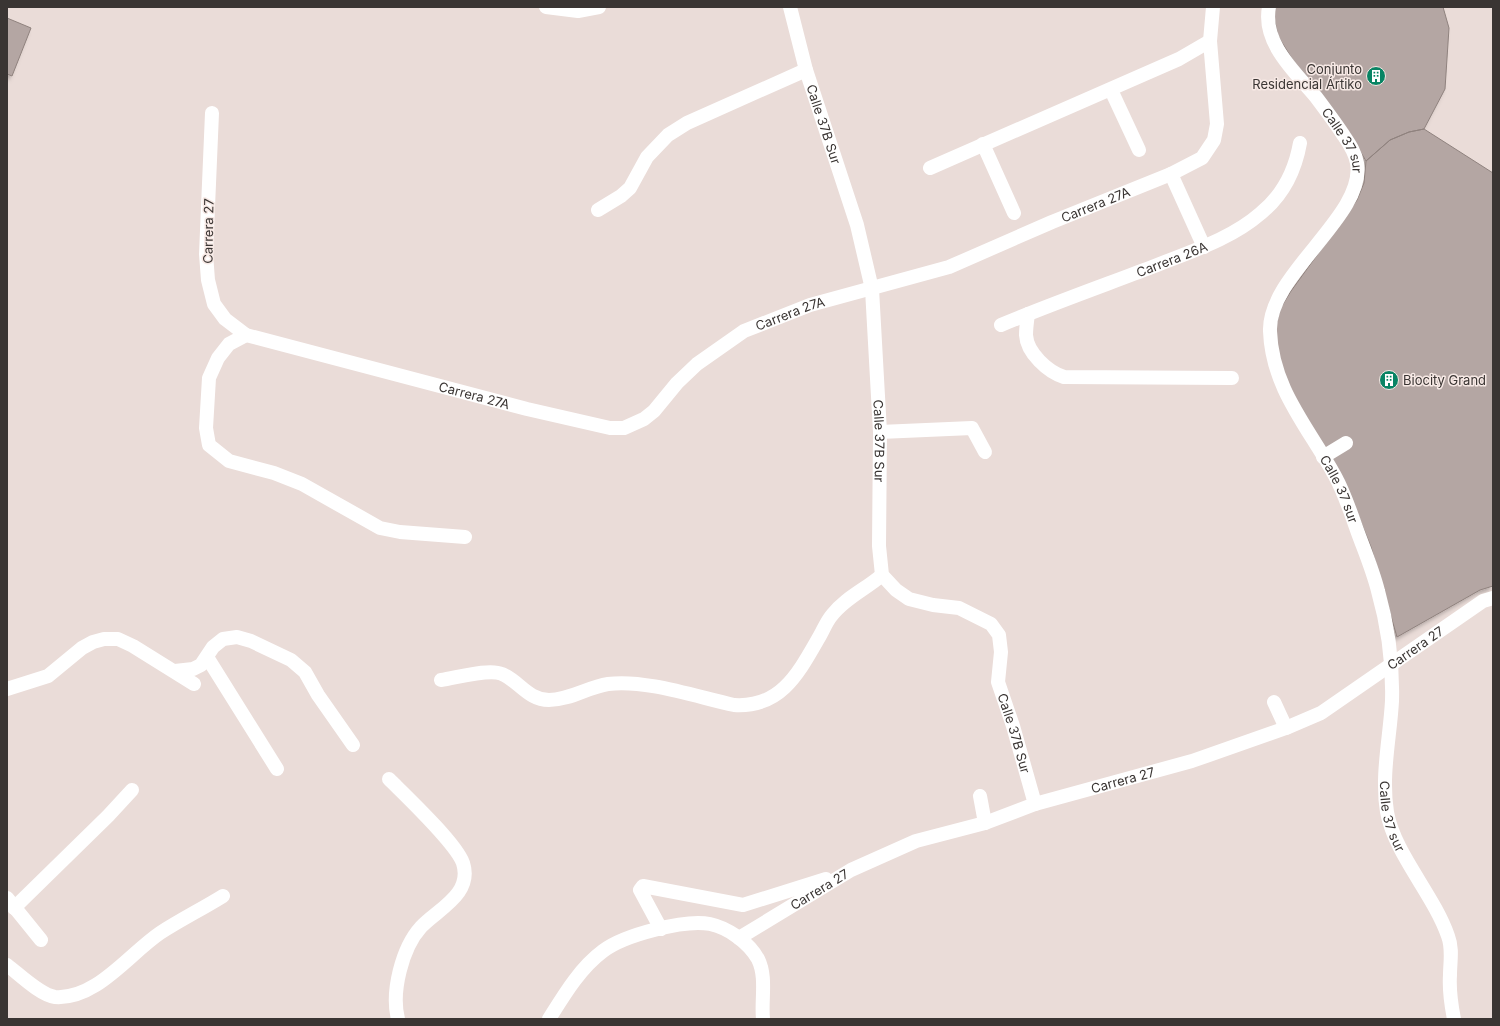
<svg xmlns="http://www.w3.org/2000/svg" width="1500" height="1026" viewBox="0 0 1500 1026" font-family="Inter,sans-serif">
	<defs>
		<filter id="shadow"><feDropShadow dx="-3.5" dy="3.5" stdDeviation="2" flood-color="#0004"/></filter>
	</defs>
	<rect width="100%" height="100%" fill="#eadcd8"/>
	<path fill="#b4a6a3" stroke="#8f827e" filter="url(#shadow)" d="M 1275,7 L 1443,7 L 1449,28 L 1445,89 L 1424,129 L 1409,132 L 1390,140 L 1366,161 L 1347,129 L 1294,62 L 1278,36 L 1274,18 Z
		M 7,18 L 31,28 L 12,76 L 7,74 Z
		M 1424,129 L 1493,173 L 1493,586 L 1480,590 L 1397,637 L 1371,547 L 1343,478 L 1290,390 L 1281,371 L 1275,329 L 1280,309 L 1291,291 L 1357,200 L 1364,183 L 1366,161 L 1390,140 L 1409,132 Z"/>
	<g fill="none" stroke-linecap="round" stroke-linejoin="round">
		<g stroke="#fff" stroke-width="14">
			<path d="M 546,7 L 578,11 L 599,7"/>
			<path id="s1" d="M 790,7 L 806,70 L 857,225 L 872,289 L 880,432 L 879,546 L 882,575 L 896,590 L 909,599 L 933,605 L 959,608 L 991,624 L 999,635 L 1001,652 L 998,682 L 1013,726 L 1035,804"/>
			<path id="s2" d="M 1269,7 C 1262,43 1295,72 1316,97 C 1325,109 1334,121 1342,133 C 1348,142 1355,151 1357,163 C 1366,216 1268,274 1270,331 C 1272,389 1309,428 1335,476 C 1345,494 1351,514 1358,533 C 1365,552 1373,571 1378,591 C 1388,626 1393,664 1392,701 C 1390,738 1381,775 1387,812 C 1394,853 1434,895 1448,936 C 1453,949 1450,962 1450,975 C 1449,990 1451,1004 1454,1019"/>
			<path d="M 1111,90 L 1139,150"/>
			<path id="s3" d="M 212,113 L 206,254 L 208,280 L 214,304 L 225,319 L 246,335 L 527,409 L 610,428 L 624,428 L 644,419 L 654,411 L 677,383 L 697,364 L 744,331 L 810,305 L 949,267 L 1052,222 L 1171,174 L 1202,158 L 1214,140 L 1217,124 L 1210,41 L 1213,7"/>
			<path d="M 983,144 L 1014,213"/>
			<path d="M 930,168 L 1179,59 L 1210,41"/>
			<path d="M 1171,174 L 1204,247"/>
			<path d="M 598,210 L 621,196 L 630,188 L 647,157 L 668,135 L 687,123 L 806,70"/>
			<path d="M 1028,314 C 1027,321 1026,328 1026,335 C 1027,353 1048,372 1064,377 L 1232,378"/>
			<path id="s4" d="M 1001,325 C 1051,304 1102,286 1152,267 C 1189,252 1230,240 1261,213 C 1283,195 1295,171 1300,143"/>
			<path d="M 246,335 L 229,344 L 218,358 L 209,378 L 206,428 L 209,445 L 229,461 L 274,473 L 302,484 L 380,528 L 400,532 L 465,537"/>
			<path d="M 880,432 L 972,428 L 985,452"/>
			<path d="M 1323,457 L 1346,443"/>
			<path d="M 207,657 L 277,769"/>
			<path d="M 175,671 L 193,669 L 201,665 L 213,647 L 223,639 L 237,637 L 251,641 L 291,660 L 305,672 L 318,695 L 353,745"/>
			<path d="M 441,680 C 456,678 489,668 502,674 C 519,681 528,700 549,700 C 570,700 588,687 608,684 C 645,679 697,697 734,705 C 780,708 798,674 818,639 C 823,631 826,622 832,615 C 845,598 866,589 882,575"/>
			<path d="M 7,689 L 48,676 L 82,648 L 93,642 L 104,639 L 118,639 L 133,646 L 194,684"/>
			<path d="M 1274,702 L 1286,728"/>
			<path d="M 389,779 C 406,796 456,843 463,863 C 473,894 438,909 421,927 C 402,948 391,992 398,1019"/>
			<path d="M 980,796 L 985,823"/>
			<path d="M 7,898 L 41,940"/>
			<path d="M 14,908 L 108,816 L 132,790"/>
			<path d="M 661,929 L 640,890 L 643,886 L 743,905 L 826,879"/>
			<path id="s5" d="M 739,938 L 851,870 L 916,841 L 985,823 L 1035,804 L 1192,761 L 1286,728 L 1321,713 L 1483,601 L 1493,598"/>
			<path d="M 7,965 C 19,974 40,995 55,997 C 96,1000 129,954 160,933 C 180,920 202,909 223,896"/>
			<path d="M 549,1019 C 564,995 580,968 603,951 C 624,935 685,919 710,924 C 729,928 749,943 758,959 C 767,977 761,1000 763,1019"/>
		</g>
	</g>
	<defs>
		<symbol id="building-disc" viewBox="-11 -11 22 22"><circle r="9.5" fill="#088464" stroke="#f7e9e5"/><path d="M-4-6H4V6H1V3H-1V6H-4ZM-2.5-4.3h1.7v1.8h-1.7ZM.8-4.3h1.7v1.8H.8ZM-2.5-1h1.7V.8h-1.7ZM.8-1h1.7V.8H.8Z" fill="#fff"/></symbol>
	</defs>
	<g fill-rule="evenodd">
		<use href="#building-disc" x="1365" y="65" width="22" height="22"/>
		<use href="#building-disc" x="1378" y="369" width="22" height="22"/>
	</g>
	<g text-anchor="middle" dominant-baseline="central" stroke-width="3" stroke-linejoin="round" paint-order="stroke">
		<g font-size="13" fill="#3a3533" stroke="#f7e9e5" text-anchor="end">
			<text x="1362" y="69">Conjunto<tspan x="1362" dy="15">Residencial Ártiko</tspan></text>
			<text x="1403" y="380" text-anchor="start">Biocity Grand</text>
		</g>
		<g font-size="13" fill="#3a3533" stroke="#f7e9e5">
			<text stroke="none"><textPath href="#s1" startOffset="122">Calle 37B Sur</textPath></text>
			<text stroke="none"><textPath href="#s2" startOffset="157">Calle 37 sur</textPath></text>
			<text stroke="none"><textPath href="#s3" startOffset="1157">Carrera 27A</textPath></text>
			<text transform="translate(208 231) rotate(-89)">Carrera 27</text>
			<text stroke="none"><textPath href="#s4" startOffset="183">Carrera 26A</textPath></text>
			<text stroke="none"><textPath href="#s3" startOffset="832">Carrera 27A</textPath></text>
			<text stroke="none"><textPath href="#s3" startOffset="473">Carrera 27A</textPath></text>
			<text stroke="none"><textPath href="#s1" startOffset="446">Calle 37B Sur</textPath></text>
			<text stroke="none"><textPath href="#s2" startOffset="552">Calle 37 sur</textPath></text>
			<text stroke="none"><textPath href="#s5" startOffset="742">Carrera 27</textPath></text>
			<text stroke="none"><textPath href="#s1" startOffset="818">Calle 37B Sur</textPath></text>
			<text stroke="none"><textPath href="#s5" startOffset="418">Carrera 27</textPath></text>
			<text stroke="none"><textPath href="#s2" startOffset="889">Calle 37 sur</textPath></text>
			<text stroke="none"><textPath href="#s5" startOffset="94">Carrera 27</textPath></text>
		</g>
	</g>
	<rect width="1500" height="1026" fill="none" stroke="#3a3533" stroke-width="16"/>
</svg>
